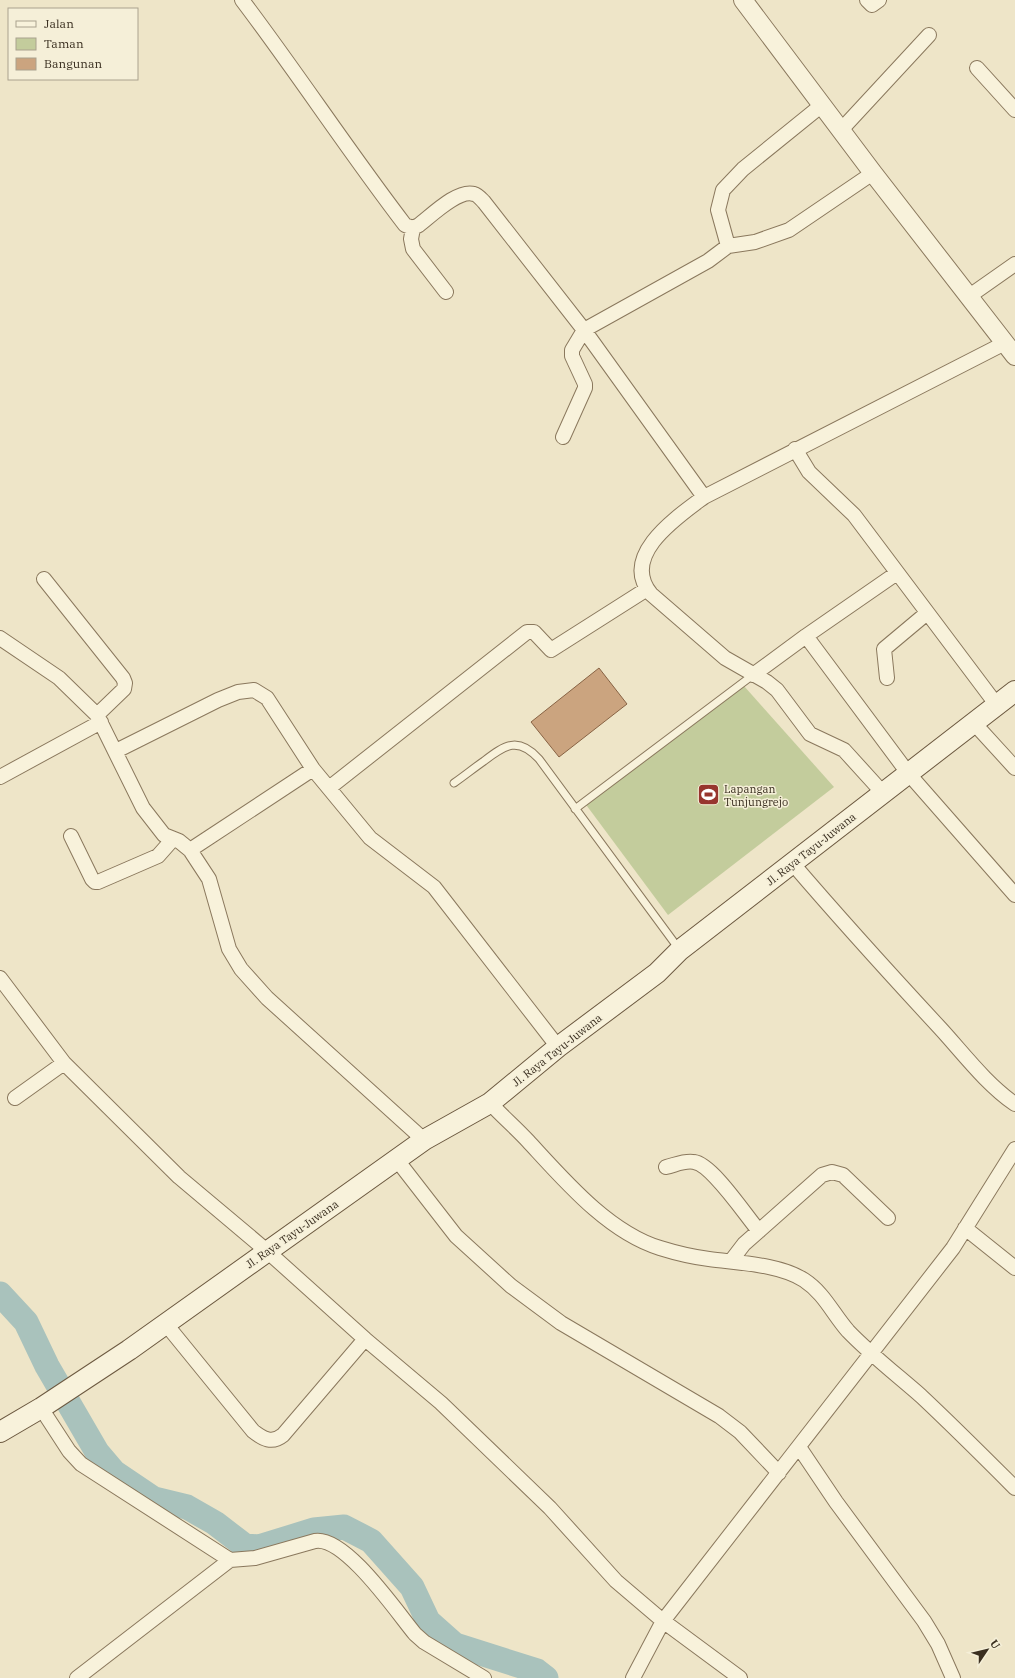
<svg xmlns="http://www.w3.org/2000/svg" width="1015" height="1678" viewBox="0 0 1015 1678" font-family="'IBM Plex Serif',serif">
	<rect width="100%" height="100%" fill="#eee5c8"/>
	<path fill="#c3cc9c" d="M 744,686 L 834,787 L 668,915 L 584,802 Z"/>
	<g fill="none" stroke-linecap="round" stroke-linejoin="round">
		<path stroke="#a9c2bc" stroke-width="25" d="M 0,1294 L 26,1322 L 47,1366 L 97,1452 L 114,1472 L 154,1499 L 187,1507 L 215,1523 L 245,1546 L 259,1547 L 314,1530 L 344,1527 L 371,1541 L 412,1587 L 428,1621 L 455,1645 L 537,1671 L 546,1678"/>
	</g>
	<path fill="#cba47f" stroke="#886344" d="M 599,668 L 627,704 L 559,757 L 531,722 Z"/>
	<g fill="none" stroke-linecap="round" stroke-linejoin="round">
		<defs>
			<path id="service" d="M 454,783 C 464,776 474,768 484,761 C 505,745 518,736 539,759 L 679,949
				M 575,809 L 753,675"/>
			<path id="minor" d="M 242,0 C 298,74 349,152 405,225 L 413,228 L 419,225 C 432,215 458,189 474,194 C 478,195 481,199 484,202 L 584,330 L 704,497
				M 867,0 L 872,5 L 879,0
				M 977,68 L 1015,110
				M 841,130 L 929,35
				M 413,228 L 411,239 L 413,249 L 446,292
				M 728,246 L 718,210 L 723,190 L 743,169 L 822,105
				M 968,297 L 1015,264
				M 563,437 L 585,388 L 585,384 L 572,356 L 572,350 L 584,330 L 708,261 L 728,246 L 755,242 L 789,230 L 873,173
				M 795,449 L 809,472 L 854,515 L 996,704
				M 44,579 L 123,678 L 125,683 L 124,689 L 97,715
				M 806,636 L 908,773 L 1015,895
				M 0,638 L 59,678 L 97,715 L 143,808 L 164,835 L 179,841 L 190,850 L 209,879 L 229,949 L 241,969 L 267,998 L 424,1140
				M 753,675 L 806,636 L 897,573
				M 887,678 L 884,649 L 927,613
				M 973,722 L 1015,768
				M 116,751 L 218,700 L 238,692 L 254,690 L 267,698 L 313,769
				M 0,777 L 101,722
				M 329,788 L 527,632 L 534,632 L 551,650 L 647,589
				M 883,793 L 844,750 L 810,734 L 777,690 L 767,682 L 725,658 L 651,594 C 619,556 677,517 704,497 L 1005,343
				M 71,836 L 92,879 L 95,882 L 98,882 L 158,856 L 173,839
				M 190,850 L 313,769 L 370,838 L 434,887 L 558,1047
				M 793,864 C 841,920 890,974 940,1028 C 963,1053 986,1084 1015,1104
				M 0,978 L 64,1063 L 179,1177 L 267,1251 L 365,1339 L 441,1403 L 550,1508 L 616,1581 L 663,1621 L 740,1678
				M 15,1098 L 64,1063
				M 490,1103 C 502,1116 516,1128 528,1141 C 564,1180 608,1232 660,1248 C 676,1253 693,1257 709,1259 C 738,1263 779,1264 804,1280 C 824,1293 833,1314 848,1331 C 870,1354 897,1375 921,1396 C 953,1426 984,1457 1015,1488
				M 397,1160 L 456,1236 L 511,1286 L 561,1323 L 719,1416 L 740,1432 L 779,1473
				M 666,1167 C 675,1165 685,1160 694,1162 C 712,1164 746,1216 759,1231
				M 965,1228 L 1015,1268
				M 731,1261 L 744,1244 L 822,1175 L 832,1172 L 843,1175 L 888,1218
				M 165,1323 L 253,1431 C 263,1439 272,1444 283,1435 L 365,1339
				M 41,1408 L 69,1451 L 81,1464 L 230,1560 L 255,1558 L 315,1541 C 345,1536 396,1611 415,1634 L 424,1642 L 484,1678
				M 799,1447 L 836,1502 L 924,1621 L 938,1644 L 953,1678
				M 77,1678 L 230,1560
				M 633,1678 L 663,1621 L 953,1248 L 1015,1149"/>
			<path id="tertiary" d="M 743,0 L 873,173 L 1015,356"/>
			<path id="secondary" d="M 0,1432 L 41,1408 L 129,1350 L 424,1140 L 490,1103 L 558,1047 L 657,973 L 680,950 L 1015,691"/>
		</defs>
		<use href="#service" stroke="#8a785d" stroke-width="9"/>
		<use href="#minor" stroke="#8a785d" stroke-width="16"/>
		<use href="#tertiary" stroke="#8a785d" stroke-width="20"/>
		<use href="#secondary" stroke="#6c5940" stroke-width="22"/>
		<use href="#service" stroke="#f8f2db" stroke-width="7"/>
		<use href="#minor" stroke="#f8f2db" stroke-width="14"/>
		<use href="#tertiary" stroke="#f8f2db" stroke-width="18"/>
		<use href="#secondary" stroke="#f8f2db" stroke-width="20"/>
	</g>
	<defs>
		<symbol id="stadium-square" viewBox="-11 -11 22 22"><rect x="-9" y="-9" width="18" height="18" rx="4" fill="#97352e" stroke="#f5efd8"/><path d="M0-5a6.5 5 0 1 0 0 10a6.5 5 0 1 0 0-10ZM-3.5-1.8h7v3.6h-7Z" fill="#fff"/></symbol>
	</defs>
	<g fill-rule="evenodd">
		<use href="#stadium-square" x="696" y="782" width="25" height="25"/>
	</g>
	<g text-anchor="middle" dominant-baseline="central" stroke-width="3" stroke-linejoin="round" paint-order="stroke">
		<g font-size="11" fill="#3a2f20" stroke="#f5efd8" text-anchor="start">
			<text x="724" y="789">Lapangan<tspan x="724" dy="13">Tunjungrejo</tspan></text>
		</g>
		<g font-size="11" fill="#3a2f20" stroke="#f5efd8">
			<text transform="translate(811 849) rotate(-38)">Jl. Raya Tayu-Juwana</text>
			<text transform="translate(557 1050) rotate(-38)">Jl. Raya Tayu-Juwana</text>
			<text transform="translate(292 1234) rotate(-35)">Jl. Raya Tayu-Juwana</text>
		</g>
	</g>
	<rect x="8" y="8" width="130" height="72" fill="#f5efd8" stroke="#aaa28e"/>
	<rect x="16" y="21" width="20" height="6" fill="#f8f2db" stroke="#aaa28e"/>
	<text x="44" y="28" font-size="12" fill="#3a2f20">Jalan</text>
	<rect x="16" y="38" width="20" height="12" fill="#c3cc9c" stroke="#aaa28e"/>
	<text x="44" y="48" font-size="12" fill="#3a2f20">Taman</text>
	<rect x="16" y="58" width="20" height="12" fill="#cba47f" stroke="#aaa28e"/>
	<text x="44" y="68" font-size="12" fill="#3a2f20">Bangunan</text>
	<g transform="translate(987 1650) rotate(55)" stroke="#f5efd8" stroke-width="3" paint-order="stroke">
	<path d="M0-3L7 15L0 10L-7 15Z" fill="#3a2f20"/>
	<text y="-6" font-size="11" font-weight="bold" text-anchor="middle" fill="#3a2f20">U</text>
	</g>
</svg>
